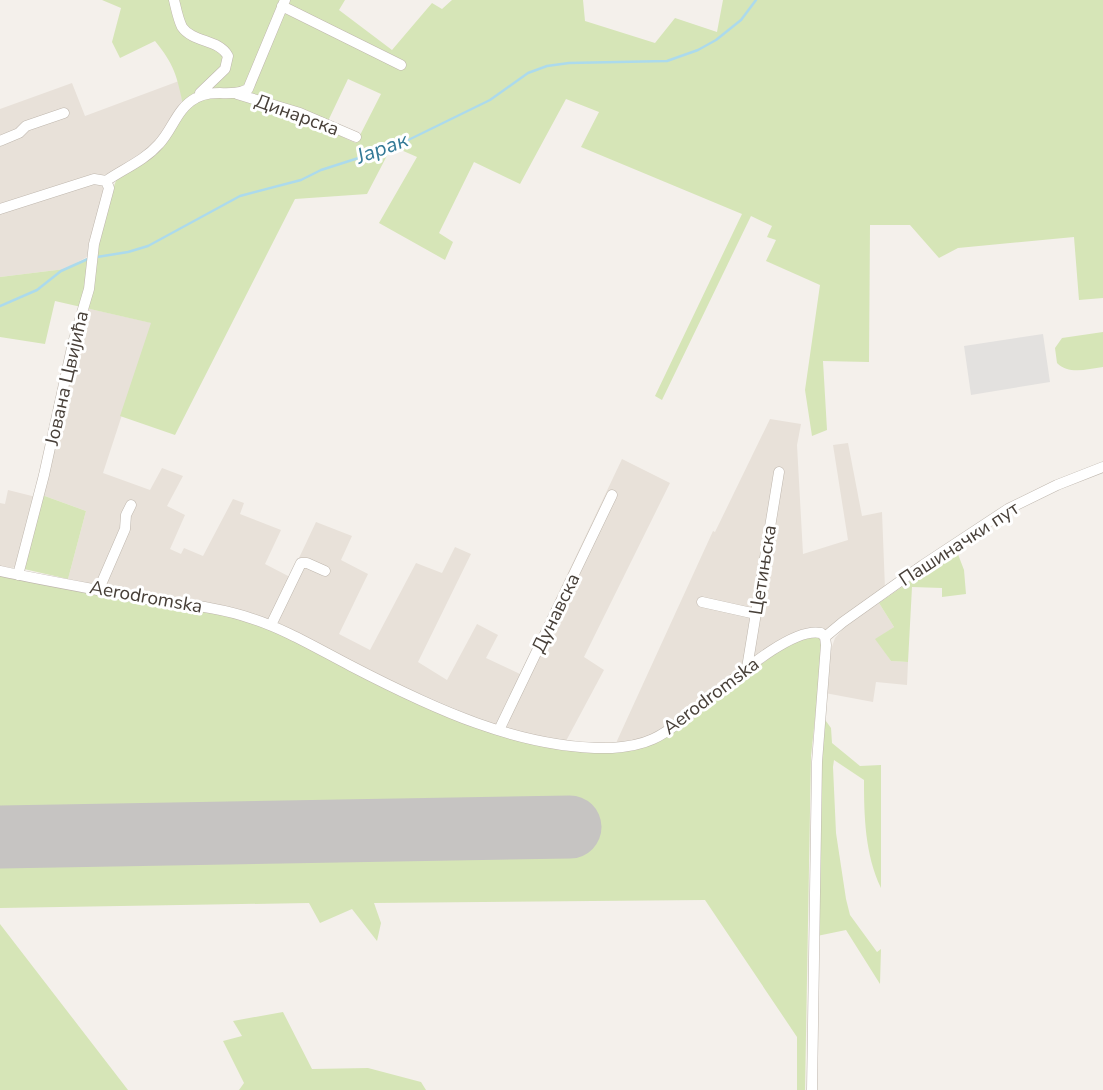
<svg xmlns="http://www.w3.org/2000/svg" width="1103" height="1090" viewBox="0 0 1103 1090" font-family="'Nunito Sans',sans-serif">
	<rect width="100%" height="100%" fill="#f4f0eb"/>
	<path fill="#e8e1d9" d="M 179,81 L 183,105 L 153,147 L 108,174 L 94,177 L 106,187 L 89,256 L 65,269 L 0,277 L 0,109 L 72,83 L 85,116 Z
		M 86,308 L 152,323 L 103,473 L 150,490 L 162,468 L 183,476 L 167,506 L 185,515 L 170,549 L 181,554 L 184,548 L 203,556 L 233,499 L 244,503 L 240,514 L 281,530 L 265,564 L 290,577 L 316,522 L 352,536 L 341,560 L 368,574 L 339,634 L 370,650 L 416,563 L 442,573 L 455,547 L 471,554 L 418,662 L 447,680 L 477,624 L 498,635 L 486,658 L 520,674 L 622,459 L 670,483 L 584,657 L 604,670 L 566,741 L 537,737 L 486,722 L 374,674 L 141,594 L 68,579 L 86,511 L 42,495 Z
		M 770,419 L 801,424 L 797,445 L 803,554 L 848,540 L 833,445 L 848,443 L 862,516 L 882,512 L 885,589 L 857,606 L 826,631 L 813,629 L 798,634 L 751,658 L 663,729 L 637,741 L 616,743 L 713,531 L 715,532 Z
		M 8,490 L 36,497 L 15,567 L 12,568 L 0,566 L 0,503 L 5,504 Z
		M 879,603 L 894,627 L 876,639 L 891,661 L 908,662 L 907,685 L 876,682 L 873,702 L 825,693 L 828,658 L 835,638 L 850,621 Z"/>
	<path fill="#d6e5b7" d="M 102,0 L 345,0 L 339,10 L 392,50 L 432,3 L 442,9 L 452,0 L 583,0 L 585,21 L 655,43 L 675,18 L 717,32 L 723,0 L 1103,0 L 1103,298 L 1079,300 L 1074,237 L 958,248 L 939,258 L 910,225 L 870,225 L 869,362 L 823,361 L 827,430 L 812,436 L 805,390 L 820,285 L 766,261 L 776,240 L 767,237 L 772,226 L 751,216 L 662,400 L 655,396 L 742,214 L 581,147 L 599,112 L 566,99 L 520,184 L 474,162 L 439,233 L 453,242 L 445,260 L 379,223 L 417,157 L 392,146 L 367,194 L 295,199 L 175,435 L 120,416 L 151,323 L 55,301 L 45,344 L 0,337 L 0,277 L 65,269 L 97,253 C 98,242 113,182 119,175 C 127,165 145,161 155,152 C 172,138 176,113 194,101 C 226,78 323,128 356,143 L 381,94 L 348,79 L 328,121 C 302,109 234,82 207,91 C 198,93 190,99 183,105 C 177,76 174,64 155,41 L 120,58 L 112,42 L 121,8 Z
		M 1103,332 L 1103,367 C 1087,369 1069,375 1057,363 L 1055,348 L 1062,338 Z
		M 42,495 L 86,511 L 68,579 L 24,569 Z
		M 956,549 L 964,570 L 966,594 L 942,597 L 942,588 L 912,587 L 908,662 L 891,661 L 875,639 L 894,627 L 879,603 Z
		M 0,574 L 219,613 L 259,624 L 528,742 L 646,746 L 673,733 L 697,716 L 735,683 L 785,647 L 811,636 L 820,637 L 822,654 L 811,756 L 805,1090 L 797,1090 L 797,1037 L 705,900 L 374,903 L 381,923 L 377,941 L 352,909 L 320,923 L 309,903 L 0,908 Z
		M 823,717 L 831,728 L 832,743 L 860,766 L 881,765 L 881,888 C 865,855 864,816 864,780 L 834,760 L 833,767 L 836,833 L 846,899 L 850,915 L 877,952 L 881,949 L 880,984 L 846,930 L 817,936 Z
		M 0,924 L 128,1090 L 0,1090 Z
		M 283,1012 L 312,1069 L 368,1068 L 421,1082 L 426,1090 L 239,1090 L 244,1083 L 223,1041 L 242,1036 L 233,1021 Z"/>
	<path fill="#e3e1df" d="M 1043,334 L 1050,382 L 971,395 L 964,346 Z"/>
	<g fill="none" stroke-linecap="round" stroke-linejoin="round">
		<path stroke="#acdaec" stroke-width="2.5" d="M 97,257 L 128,252 L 148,246 L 240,196 L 301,180 L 321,170 L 396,146 L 490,100 L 528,73 L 547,66 L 569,63 L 667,61 L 698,50 L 716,40 L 741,20 L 756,0
			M 0,306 L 37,290 L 61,271 L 90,258"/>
		<path stroke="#c6c4c2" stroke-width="63" d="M 0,837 L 570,827"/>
		<defs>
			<path id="minor" d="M 174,0 C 176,8 178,19 182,27 C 193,43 219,39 228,56 L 225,69 L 200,93
				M 282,6 L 401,65
				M 237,94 L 300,113 L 356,137
				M 0,141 L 19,133 L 26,126 L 64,113
				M 106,181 C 123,169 144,161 159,144 C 173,129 177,108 196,98 C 214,88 231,98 248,89 L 285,0
				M 0,209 L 94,179 L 106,181 L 109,188 L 94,244 L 89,289 L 73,343 L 44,475 L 18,575
				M 0,571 C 46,581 94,589 141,598 C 177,604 215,606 250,618 C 285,629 318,649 351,666 C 430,707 520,750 612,748 C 626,747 640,745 653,739 C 693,721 781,624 821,633 L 825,637 L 826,645 L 817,762 L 812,1090
				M 99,589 L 125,529 L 126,515 L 131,505
				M 702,602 L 756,614
				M 271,625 L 301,563 L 307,563 L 325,571
				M 825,637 L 843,622 L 923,565 L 1008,509 L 1057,485 L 1103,467
				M 747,668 L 779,472
				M 499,730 L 612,495"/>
		</defs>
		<use href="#minor" stroke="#bfb7ae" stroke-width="11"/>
		<use href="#minor" stroke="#fff" stroke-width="10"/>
	</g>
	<g text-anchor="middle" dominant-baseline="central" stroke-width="6" stroke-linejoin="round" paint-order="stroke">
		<g font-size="19" fill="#484039" stroke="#fff">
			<text transform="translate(297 115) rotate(20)">Динарска</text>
			<text transform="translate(67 378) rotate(-77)">Јована Цвијића</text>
			<text transform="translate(959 544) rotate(-33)">Пашиначки пут</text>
			<text transform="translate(763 570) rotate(-81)">Цетињска</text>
			<text transform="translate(146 597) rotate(10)">Aerodromska</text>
			<text transform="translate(556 613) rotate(-64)">Дунавска</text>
			<text transform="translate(711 696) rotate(-37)">Aerodromska</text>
		</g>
		<g font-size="21" font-style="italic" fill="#337996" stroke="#fff">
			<text transform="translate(382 148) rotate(-20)">Јарак</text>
		</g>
	</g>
</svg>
